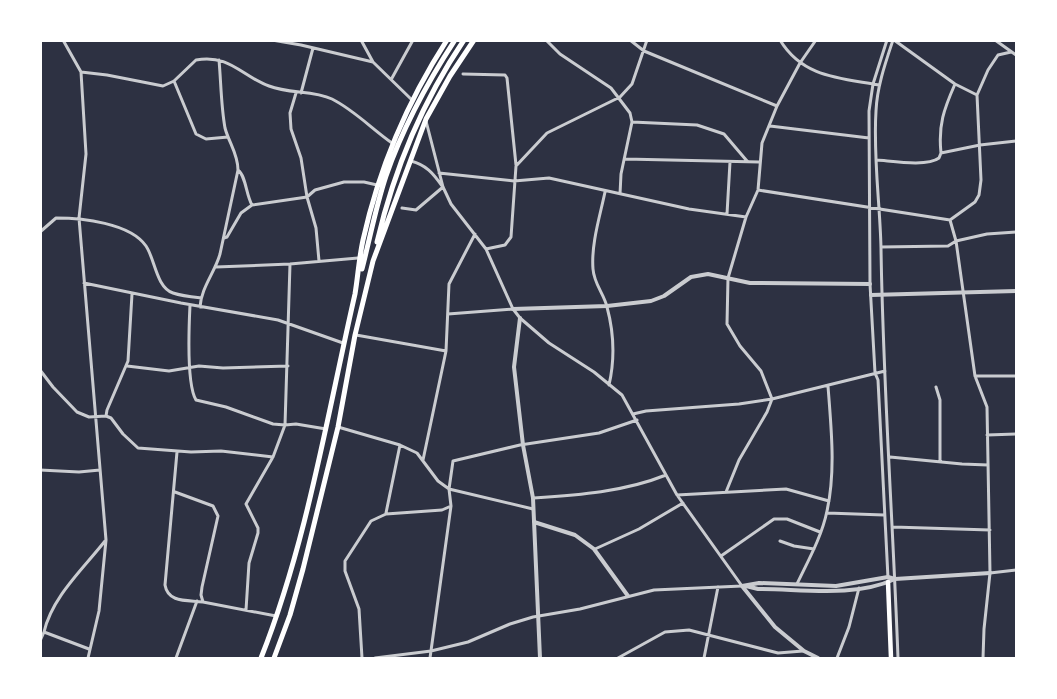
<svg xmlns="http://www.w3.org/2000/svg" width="1057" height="699" viewBox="0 0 1057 699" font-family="'Alegreya Sans',sans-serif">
	<rect width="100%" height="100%" fill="#2d3142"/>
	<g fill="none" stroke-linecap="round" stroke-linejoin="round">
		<path stroke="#caccd0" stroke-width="3" d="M 63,40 L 81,72 L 86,154 L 79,218 L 106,540 L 99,611 L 88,658
			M 272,40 L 301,45 L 373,62
			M 361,40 L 373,62 L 412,100
			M 546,40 L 560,54 L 611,88 L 630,113 L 632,122 L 621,174 L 620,194
			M 630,40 L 644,51 L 777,106
			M 780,40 C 803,78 841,78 879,85
			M 887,40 L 873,84 L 869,111 L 870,284 L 875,373 L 878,380 L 888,578
			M 893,40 C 885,64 877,87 876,111 C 873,157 880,203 881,248 C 883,385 893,522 898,658
			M 894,40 L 955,84 L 977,95
			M 995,40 L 1016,55
			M 81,72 L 107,75 L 163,86 L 174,81 L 196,60 C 230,54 241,76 269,86 C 289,94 313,90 332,99 C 354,110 372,129 392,143
			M 463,74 L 505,75 L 507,78 L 516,165
			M 392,78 L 413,40
			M 174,81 L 196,134 L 206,139 L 228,137
			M 296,93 L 290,113 L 291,129 L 301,158 L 307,197 L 316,228 L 319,261
			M 301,93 L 313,48
			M 426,121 L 443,187 L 451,204 L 486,249 L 513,309 L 520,318 L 549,343 L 594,372 L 622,395 L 677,495 L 742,586
			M 632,122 L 697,125 L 724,134 L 747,161
			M 770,126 L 869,138
			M 941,153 C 938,125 944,109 955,84
			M 625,159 L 759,162
			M 877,160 C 892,161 927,167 939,158 L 941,153 L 980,145 L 1016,141
			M 411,161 C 426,165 433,173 442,186
			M 238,170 C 246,176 246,195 252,205
			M 439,173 L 514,181 L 549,178 L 689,209 L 746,217
			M 758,190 L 950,220 L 975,202 L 979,195 L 981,180 L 977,95 L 988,70 L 998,55 L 1011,52
			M 605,192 C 600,216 591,244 593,269 C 594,284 604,294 607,307 C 614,333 615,359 609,385
			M 402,208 L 416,210 L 443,187
			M 727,214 L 730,162
			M 950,220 L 956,241 L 975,376 L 987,407 L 990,573 L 984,629 L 983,658
			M 40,232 L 56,218 C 82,218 130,223 146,246 C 155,259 156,287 173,293 C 182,296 192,297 201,298
			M 224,238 L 227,237 L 241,213 L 252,205 L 307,197 L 315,190 L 344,182 L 364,182 L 377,185
			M 881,247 L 948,246 L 956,241 L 987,234 L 1016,232
			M 486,249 L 505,245 L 511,237 L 516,166 L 547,133 L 620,97 L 632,84 L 647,40
			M 216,267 L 290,264 L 358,258
			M 84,283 L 181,303 L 278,320 L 343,343
			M 190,305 C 189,326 186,383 196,400 L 226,407 L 273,424 L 285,425 L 290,264
			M 200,307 C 201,288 215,272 220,254 L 238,170 C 238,154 229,143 225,128 C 221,106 221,82 219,60
			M 448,314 L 513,309
			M 356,335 L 446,351
			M 127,366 L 169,371 L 199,366 L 223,368 L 288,366
			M 40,370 L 53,387 L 77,412 L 89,417 L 106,416 L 111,418 L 123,434 L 138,448 L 191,452 L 221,451 L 273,457
			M 975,376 L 1016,376
			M 936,387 L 940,400 L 940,462
			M 633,414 L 646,411 L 739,404 L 772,399 L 885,371
			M 106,416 L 107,410 L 128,361 L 132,294
			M 338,427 L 400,445 L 417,453 L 438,481 L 449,489 L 533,509
			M 987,435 L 1016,434
			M 177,452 L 165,585 C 168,603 187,600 203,602
			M 890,457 L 962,464 L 988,465
			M 423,460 L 446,351 L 449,284 L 475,234
			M 40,470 L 79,472 L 100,470
			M 175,492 L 213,506 L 218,516 L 202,587 L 201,595 L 203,602 L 276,616
			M 726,492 L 739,460 L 767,412 L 772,399 L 761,371 L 740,346 L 727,324 L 728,278 L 746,217 L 758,190 L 762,143 L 777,106 L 800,63 L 816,40
			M 677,495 L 786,489 L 829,501
			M 533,498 C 578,495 624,492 666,475
			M 386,513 L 400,445
			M 827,513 L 884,515
			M 893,527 L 990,530
			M 780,541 L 794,546 L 814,549
			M 595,549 L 639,529 L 683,503
			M 721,556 L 774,519 L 787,519 L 820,532
			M 990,573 L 1016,570
			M 797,584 C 808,561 822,536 827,511 C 836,470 831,427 828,386
			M 246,610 L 249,563 L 258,533 L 258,528 L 246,504 L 273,457 L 285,425 L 296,424 L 326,429
			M 44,632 C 52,597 83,569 105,541
			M 40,641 L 44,632 L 89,649
			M 176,658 L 197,601
			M 362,658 L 359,609 L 345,571 L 345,561 L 371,521 L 386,514 L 442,510 L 451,506
			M 375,658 L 431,651 L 468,642 L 510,624 L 533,617 L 580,609 L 654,590 L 742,586
			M 430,658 L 451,506 L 449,489 L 453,461 L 520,445 L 599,433 L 637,420
			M 618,658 L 665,632 L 689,630 L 778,653 L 803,651
			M 704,658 L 718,587
			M 837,658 L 849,627 L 859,588"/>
		<path stroke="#caccd0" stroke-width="4" d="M 871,295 L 1016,291
			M 513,309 L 607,306 L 651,301 L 664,296 L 691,277 L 708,274 L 750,283 L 870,284
			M 520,318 L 514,367 L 523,445 L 533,498 L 540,658
			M 534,522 L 575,535 L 594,549 L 628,596
			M 742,586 L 759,583 L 836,586 L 888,577 L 895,579 L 990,573
			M 742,586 L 775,627 L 804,651 L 818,658
			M 746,586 L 758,589 C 802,589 854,598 895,579"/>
		<path stroke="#fff" stroke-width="4.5" d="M 888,582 L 891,658"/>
		<path stroke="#fff" stroke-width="5" d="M 377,242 C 394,170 422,102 464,40
			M 362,269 C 370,238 376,206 386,176 C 403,127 427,83 455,40
			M 261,658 C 307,542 327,416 355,294 C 358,276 359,258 363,240 C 379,168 407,102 447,40
			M 274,658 L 290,615 L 303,569 L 338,427 L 355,335 L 373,261 L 426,119 L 450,76 L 474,40"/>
	</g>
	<rect width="1057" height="699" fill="none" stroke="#ffffff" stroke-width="84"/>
</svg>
